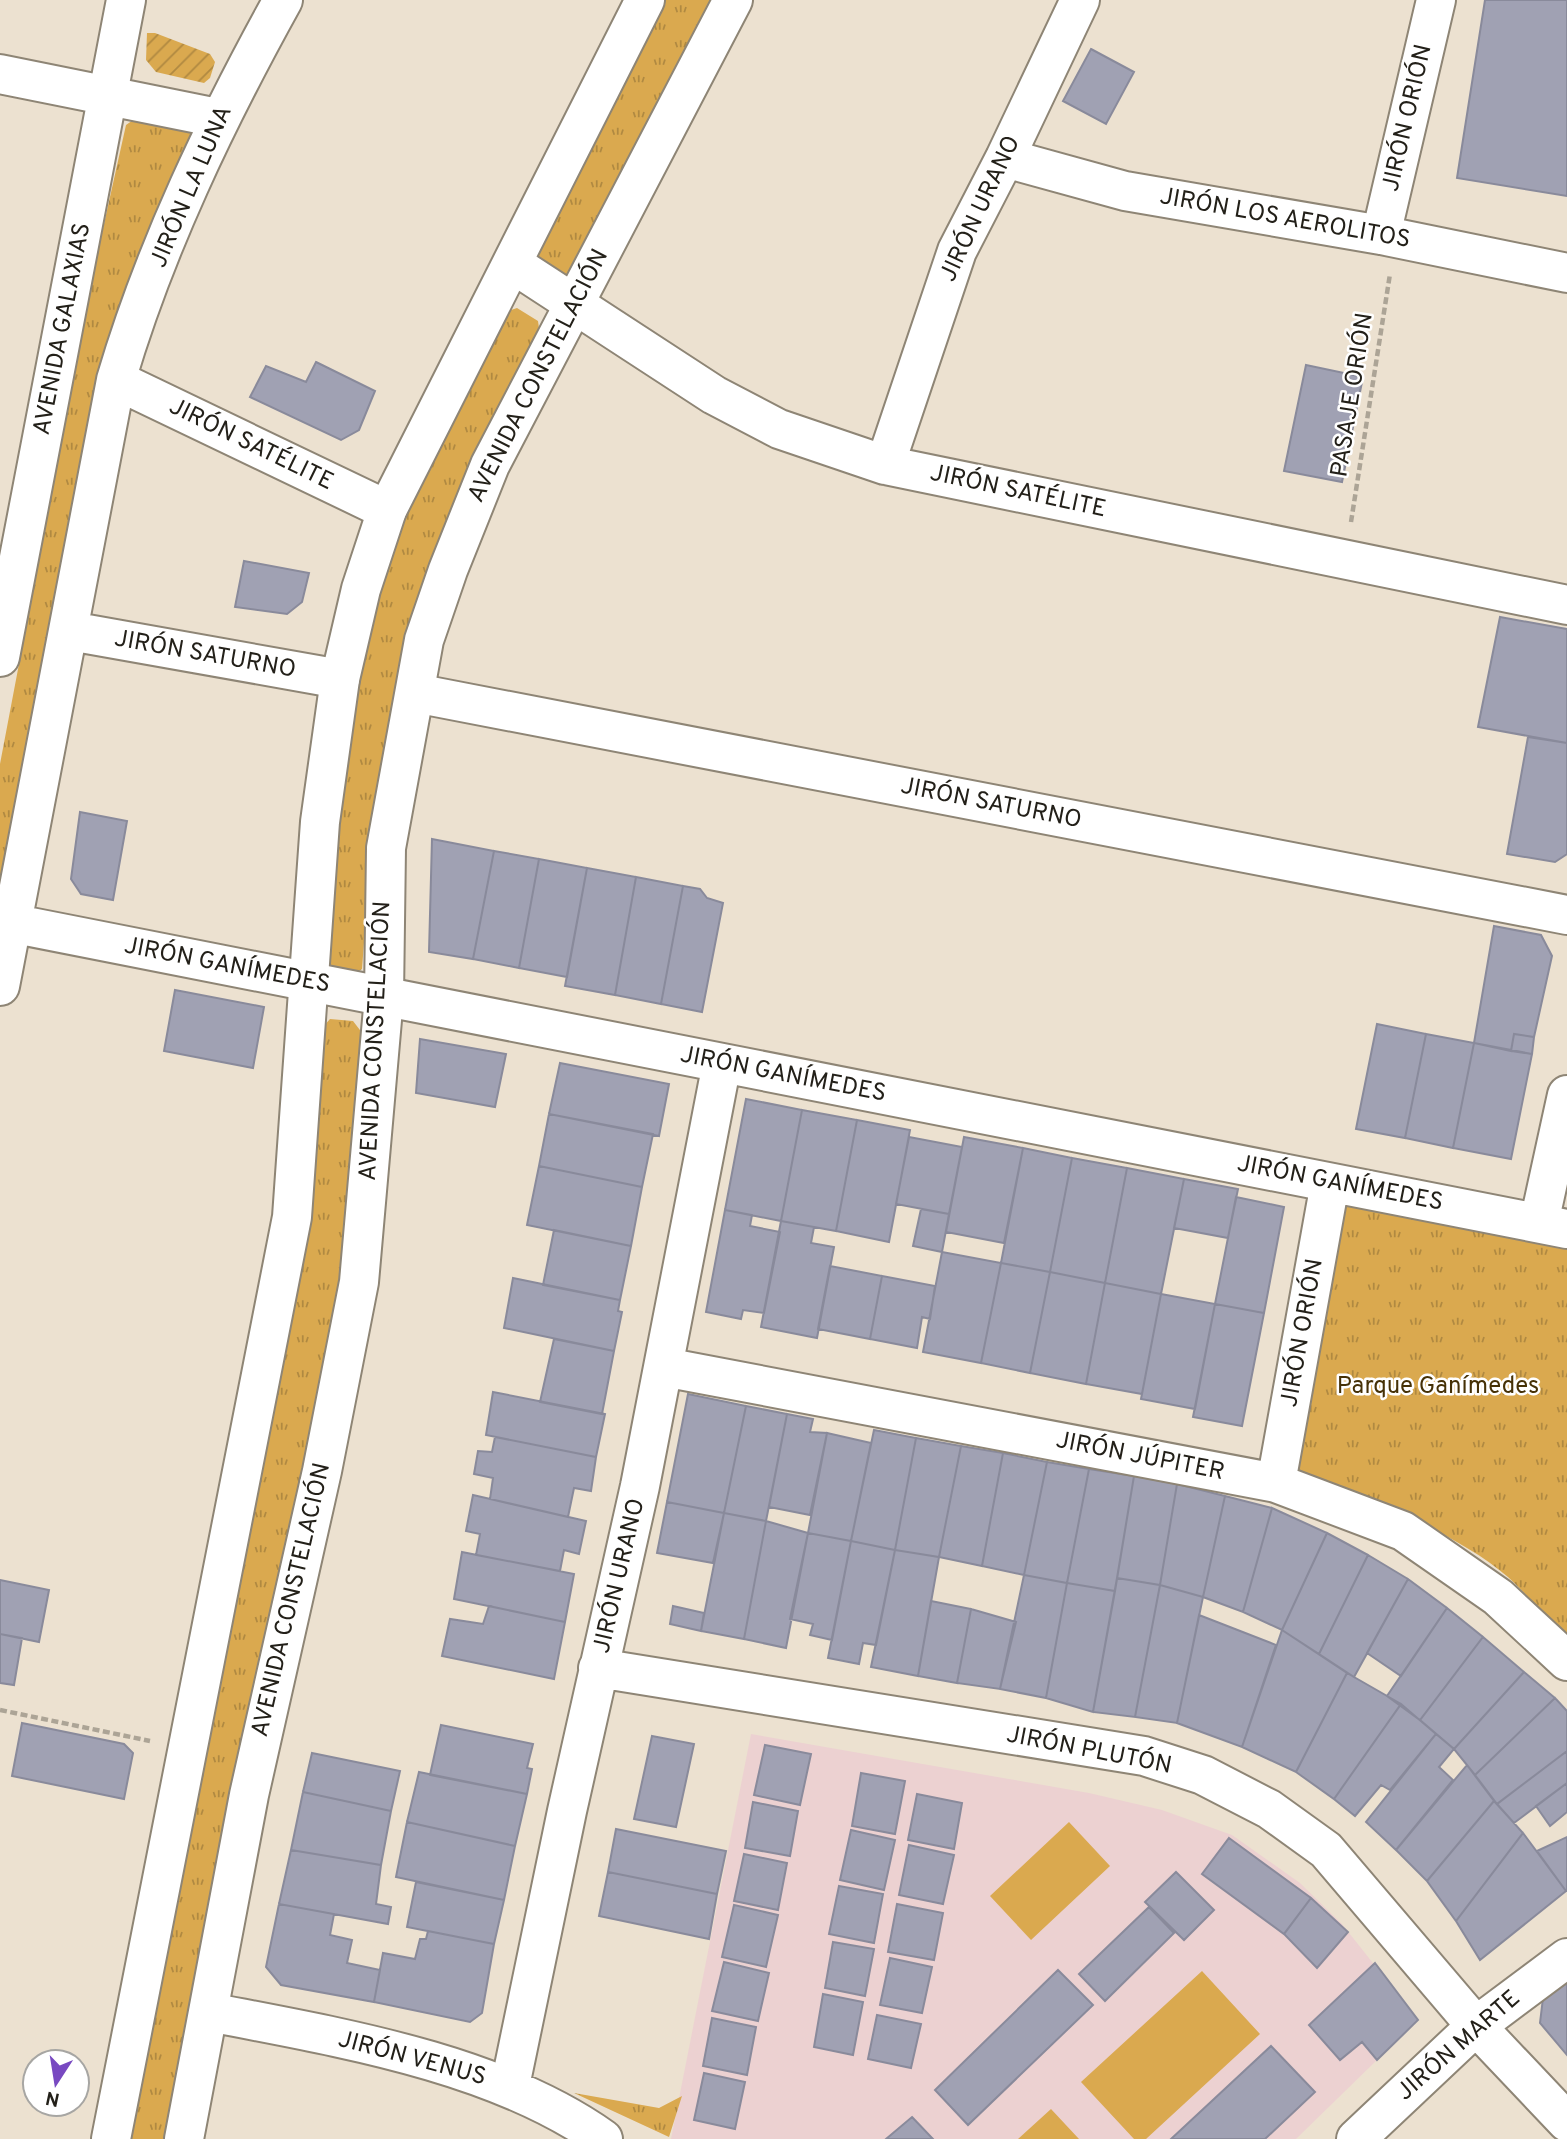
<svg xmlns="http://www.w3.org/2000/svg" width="1567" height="2139" viewBox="0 0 1567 2139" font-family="Overpass,sans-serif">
	<defs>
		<pattern id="grass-tufts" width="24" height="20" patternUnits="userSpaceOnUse" patternTransform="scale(1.75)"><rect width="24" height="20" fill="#daa94f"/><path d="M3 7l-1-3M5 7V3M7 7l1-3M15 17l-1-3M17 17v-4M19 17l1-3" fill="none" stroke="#b08941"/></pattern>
		<pattern id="garden-furrows" width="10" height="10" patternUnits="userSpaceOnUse" patternTransform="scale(1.75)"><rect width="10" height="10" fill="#daa94f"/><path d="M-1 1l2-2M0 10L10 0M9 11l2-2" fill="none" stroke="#b08941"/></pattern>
	</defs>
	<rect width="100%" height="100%" fill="#ece1d0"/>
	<path fill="#ecd1d1" d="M 751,1734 L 1089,1793 L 1162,1810 L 1232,1835 L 1300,1883 L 1342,1924 L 1418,2020 L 1296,2139 L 671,2139 Z"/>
	<path fill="url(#grass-tufts)" d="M 660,0 L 716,0 L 571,274 L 559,280 L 532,253 Z
		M 143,113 L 193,125 L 196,145 L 177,203 L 0,894 L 0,764 L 94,269 L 126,125 Z
		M 517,308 L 538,321 L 540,335 L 474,460 L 445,524 L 417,611 L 371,851 L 362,969 L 351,976 L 329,968 L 331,844 L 353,684 L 388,542 L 499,314 Z
		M 330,1019 L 353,1021 L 363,1034 L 348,1236 L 177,2139 L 123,2139 L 321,1029 Z
		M 1340,1200 L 1567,1249 L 1567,1639 C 1547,1619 1529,1596 1508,1577 C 1453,1530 1360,1496 1293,1470 Z
		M 574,2093 L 659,2108 L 682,2096 L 669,2137 Z"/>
	<path fill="url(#garden-furrows)" d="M 147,33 L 155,33 L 210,54 L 215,62 L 210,78 L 204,83 L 156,72 L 146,60 Z"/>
	<path fill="#daa94f" d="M 1069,1822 L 1110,1866 L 1031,1940 L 990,1896 Z
		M 1202,1971 L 1260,2034 L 1146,2139 L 1134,2139 L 1081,2082 Z
		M 1051,2109 L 1079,2139 L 1018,2139 Z"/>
	<path fill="#a0a1b3" stroke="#898a9b" stroke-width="2" d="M 1485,0 L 1567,0 L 1567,196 L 1457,178 Z
		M 1091,49 L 1134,72 L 1106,124 L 1063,101 Z
		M 316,362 L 375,391 L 359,430 L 341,440 L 250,397 L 266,366 L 306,382 Z
		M 1306,365 L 1363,377 L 1342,482 L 1284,471 Z
		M 244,561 L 309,573 L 302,602 L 287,614 L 235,607 Z
		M 1500,617 L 1567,629 L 1567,743 L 1478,727 Z
		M 1528,737 L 1567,743 L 1567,854 L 1555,862 L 1507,854 Z
		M 80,812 L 127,821 L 113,900 L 81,894 L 71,879 Z
		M 432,839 L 494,851 L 473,959 L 429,952 Z
		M 494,851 L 539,859 L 519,968 L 473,959 Z
		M 539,859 L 587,868 L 567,977 L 519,968 Z
		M 587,868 L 636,877 L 615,995 L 565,986 Z
		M 636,877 L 683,886 L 661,1004 L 615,995 Z
		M 683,886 L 700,889 L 707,898 L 723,903 L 702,1012 L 661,1004 Z
		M 1494,926 L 1541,935 L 1552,956 L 1534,1037 L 1514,1034 L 1511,1051 L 1474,1043 Z
		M 175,990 L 264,1007 L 253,1068 L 164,1051 Z
		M 1377,1024 L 1426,1034 L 1405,1138 L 1356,1129 Z
		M 1426,1034 L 1474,1043 L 1453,1148 L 1405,1138 Z
		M 1514,1034 L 1534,1037 L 1532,1054 L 1511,1051 Z
		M 420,1039 L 506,1054 L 495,1107 L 416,1093 Z
		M 1474,1043 L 1532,1054 L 1511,1159 L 1453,1148 Z
		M 560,1063 L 669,1084 L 659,1136 L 549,1114 Z
		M 746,1099 L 802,1110 L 781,1221 L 725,1210 Z
		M 802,1110 L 857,1120 L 836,1231 L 781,1221 Z
		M 549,1114 L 653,1134 L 642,1187 L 539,1166 Z
		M 857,1120 L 910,1130 L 889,1242 L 836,1231 Z
		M 909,1137 L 962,1147 L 949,1214 L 896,1204 Z
		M 964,1137 L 1023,1148 L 1004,1243 L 946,1232 Z
		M 1023,1148 L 1072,1158 L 1050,1272 L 1001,1263 Z
		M 1072,1158 L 1127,1168 L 1105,1283 L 1050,1272 Z
		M 539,1166 L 642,1187 L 631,1246 L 527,1225 Z
		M 1127,1168 L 1184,1179 L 1161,1294 L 1105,1283 Z
		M 1184,1179 L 1238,1189 L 1228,1238 L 1174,1228 Z
		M 1236,1197 L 1284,1207 L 1264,1313 L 1215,1304 Z
		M 921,1209 L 949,1214 L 942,1252 L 913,1246 Z
		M 725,1210 L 752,1215 L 750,1226 L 780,1232 L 764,1313 L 743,1310 L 741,1319 L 706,1312 Z
		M 781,1221 L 814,1227 L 811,1243 L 834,1247 L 817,1338 L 761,1327 Z
		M 554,1230 L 631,1246 L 620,1300 L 543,1285 Z
		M 942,1252 L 1001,1263 L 981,1363 L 923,1352 Z
		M 1001,1263 L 1050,1272 L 1030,1373 L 981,1363 Z
		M 830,1266 L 882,1276 L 870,1339 L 818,1329 Z
		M 1050,1272 L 1105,1283 L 1086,1384 L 1030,1373 Z
		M 882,1276 L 935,1286 L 930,1319 L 922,1317 L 917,1348 L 870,1339 Z
		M 513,1278 L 620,1300 L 618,1311 L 622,1312 L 614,1351 L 504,1328 Z
		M 1105,1283 L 1161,1294 L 1142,1394 L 1086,1384 Z
		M 1161,1294 L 1215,1304 L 1195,1409 L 1141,1399 Z
		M 1215,1304 L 1264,1313 L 1242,1426 L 1193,1417 Z
		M 554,1339 L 614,1351 L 602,1414 L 540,1402 Z
		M 493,1392 L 605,1414 L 596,1457 L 486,1435 Z
		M 688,1394 L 746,1406 L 724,1513 L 667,1502 Z
		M 746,1406 L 787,1414 L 766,1521 L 724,1513 Z
		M 787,1414 L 813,1419 L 810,1432 L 827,1433 L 810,1515 L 769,1507 Z
		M 874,1430 L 916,1438 L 895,1550 L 851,1541 Z
		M 827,1433 L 871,1443 L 851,1541 L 808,1533 Z
		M 495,1437 L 596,1457 L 591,1491 L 574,1488 L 568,1517 L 490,1499 L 493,1478 L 474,1474 L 478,1451 L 492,1452 Z
		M 916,1438 L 961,1446 L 939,1557 L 895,1550 Z
		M 961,1446 L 1003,1453 L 982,1566 L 939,1557 Z
		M 1003,1453 L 1047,1462 L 1024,1575 L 982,1566 Z
		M 1047,1462 L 1089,1469 L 1067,1583 L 1024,1575 Z
		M 1089,1469 L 1134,1476 L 1115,1591 L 1067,1583 Z
		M 1134,1476 L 1177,1484 L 1160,1585 L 1117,1578 Z
		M 1177,1484 L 1225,1496 L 1203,1597 L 1160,1585 Z
		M 473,1495 L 586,1521 L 579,1554 L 564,1550 L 560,1571 L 476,1555 L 480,1534 L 466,1531 Z
		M 1225,1496 L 1272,1508 L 1243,1612 L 1203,1597 Z
		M 667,1502 L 724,1513 L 713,1563 L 657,1553 Z
		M 1272,1508 L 1327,1533 L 1282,1630 L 1243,1612 Z
		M 724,1513 L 766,1521 L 744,1639 L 701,1631 Z
		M 766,1521 L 808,1533 L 786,1648 L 744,1639 Z
		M 808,1533 L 851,1541 L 832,1640 L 810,1635 L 813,1624 L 790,1619 Z
		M 1327,1533 L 1368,1555 L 1319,1654 L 1282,1630 Z
		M 851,1541 L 895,1550 L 876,1645 L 863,1643 L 859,1664 L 828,1658 Z
		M 895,1550 L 939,1557 L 918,1676 L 871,1667 Z
		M 462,1552 L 574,1574 L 565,1622 L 454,1599 Z
		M 1368,1555 L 1408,1579 L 1354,1677 L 1319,1654 Z
		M 1024,1575 L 1067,1583 L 1046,1698 L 1000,1689 Z
		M 1117,1578 L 1160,1585 L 1135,1717 L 1093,1712 Z
		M 1408,1579 L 1447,1608 L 1401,1676 L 1367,1653 Z
		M 0,1580 L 49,1590 L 39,1642 L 0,1634 Z
		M 1067,1583 L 1115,1591 L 1093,1712 L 1046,1698 Z
		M 1160,1585 L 1203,1597 L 1177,1723 L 1135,1717 Z
		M 931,1601 L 971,1609 L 957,1683 L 918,1676 Z
		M 489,1606 L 565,1622 L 554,1679 L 442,1656 L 450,1619 L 483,1624 Z
		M 673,1606 L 704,1613 L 701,1631 L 670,1624 Z
		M 1447,1608 L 1483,1637 L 1420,1720 L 1387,1696 Z
		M 971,1609 L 1016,1622 L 1000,1689 L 957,1683 Z
		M 1199,1615 L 1276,1645 L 1242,1747 L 1177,1723 Z
		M 1282,1630 L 1347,1673 L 1296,1772 L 1242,1747 Z
		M 0,1634 L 22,1638 L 14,1685 L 0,1683 Z
		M 1483,1637 L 1524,1672 L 1454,1749 L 1420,1720 Z
		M 1524,1672 L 1555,1698 L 1475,1775 L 1454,1749 Z
		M 1347,1673 L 1401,1704 L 1334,1799 L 1296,1772 Z
		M 1555,1698 L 1567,1711 L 1567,1751 L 1497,1804 L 1475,1775 Z
		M 1401,1704 L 1436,1734 L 1390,1790 L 1381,1785 L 1355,1816 L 1334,1799 Z
		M 22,1723 L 124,1744 L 133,1753 L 124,1799 L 12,1776 Z
		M 441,1725 L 533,1744 L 527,1768 L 532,1769 L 527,1794 L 430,1775 Z
		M 1436,1734 L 1454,1749 L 1439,1767 L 1453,1780 L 1396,1850 L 1366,1822 Z
		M 652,1736 L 694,1744 L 676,1827 L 634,1819 Z
		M 765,1745 L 811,1754 L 800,1805 L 754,1795 Z
		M 1567,1751 L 1567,1783 L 1514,1823 L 1497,1804 Z
		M 312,1753 L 400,1771 L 391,1811 L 303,1792 Z
		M 1467,1765 L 1494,1801 L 1427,1881 L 1396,1850 Z
		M 419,1772 L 527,1794 L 515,1846 L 407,1822 Z
		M 861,1773 L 905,1781 L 895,1834 L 852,1826 Z
		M 1567,1783 L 1567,1812 L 1550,1826 L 1536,1806 Z
		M 303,1792 L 391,1811 L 381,1865 L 291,1850 Z
		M 917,1794 L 962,1803 L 954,1849 L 908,1840 Z
		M 1494,1801 L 1523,1833 L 1456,1921 L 1427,1881 Z
		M 753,1802 L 798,1811 L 790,1856 L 745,1848 Z
		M 407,1822 L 515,1846 L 504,1900 L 396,1877 Z
		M 616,1829 L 726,1851 L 717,1894 L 608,1872 Z
		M 851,1830 L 895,1840 L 884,1890 L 840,1880 Z
		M 1523,1833 L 1566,1891 L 1480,1960 L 1456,1921 Z
		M 1567,1837 L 1567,1891 L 1566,1891 L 1537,1851 Z
		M 1229,1838 L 1311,1898 L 1284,1934 L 1202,1874 Z
		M 909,1845 L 954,1855 L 943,1904 L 899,1895 Z
		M 291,1850 L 381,1865 L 376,1904 L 391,1907 L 388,1924 L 279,1904 Z
		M 744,1854 L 787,1863 L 778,1910 L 734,1901 Z
		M 608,1872 L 717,1894 L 709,1939 L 599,1916 Z
		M 1176,1872 L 1214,1910 L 1184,1940 L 1145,1902 Z
		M 416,1882 L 504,1900 L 494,1944 L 407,1927 Z
		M 839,1886 L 883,1894 L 874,1943 L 829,1934 Z
		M 1311,1898 L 1348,1932 L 1317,1968 L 1284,1934 Z
		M 279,1904 L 334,1914 L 330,1935 L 352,1940 L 347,1963 L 380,1970 L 374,2002 L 281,1985 L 266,1967 Z
		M 897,1904 L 943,1913 L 934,1960 L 888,1952 Z
		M 734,1905 L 778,1915 L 766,1967 L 722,1957 Z
		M 1149,1907 L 1174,1933 L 1105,2001 L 1079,1974 Z
		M 428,1931 L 494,1944 L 482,2013 L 470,2022 L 374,2002 L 383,1953 L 415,1959 L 420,1939 L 426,1939 Z
		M 833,1942 L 874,1949 L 865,1996 L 825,1988 Z
		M 890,1958 L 932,1967 L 922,2013 L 880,2005 Z
		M 724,1962 L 769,1973 L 758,2021 L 712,2011 Z
		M 1375,1963 L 1418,2020 L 1377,2060 L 1362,2042 L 1340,2060 L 1309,2025 Z
		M 1058,1970 L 1093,2005 L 968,2125 L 935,2090 Z
		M 1567,1983 L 1567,2055 L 1540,2023 L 1543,1998 Z
		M 823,1994 L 863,2002 L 853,2055 L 814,2047 Z
		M 877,2015 L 921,2024 L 911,2068 L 868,2059 Z
		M 712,2018 L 756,2027 L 747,2075 L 703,2066 Z
		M 1271,2046 L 1315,2092 L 1265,2139 L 1171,2139 Z
		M 704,2073 L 745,2082 L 735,2129 L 694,2120 Z
		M 912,2117 L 933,2139 L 886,2139 Z"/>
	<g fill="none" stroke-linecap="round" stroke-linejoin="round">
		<defs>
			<path id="minor" d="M 0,74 L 218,118
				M 1005,158 L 1125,191 L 1381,235 L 1567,273
				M 1381,235 L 1436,0
				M 513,264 L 714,395 L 779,429 L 885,465 L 1567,605
				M 116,380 L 387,510
				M 885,465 L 957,251 L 1005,158 L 1080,0
				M 70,631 L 340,679
				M 0,657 L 126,0
				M 415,693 L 1567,915
				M 0,921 L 1567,1229
				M 0,986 L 116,380 C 155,248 216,121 283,0
				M 1539,1223 L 1567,1095
				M 664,1367 L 1276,1483 L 1403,1531 L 1498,1597 L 1567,1661
				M 1276,1483 L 1330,1183
				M 598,1668 L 1144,1756 L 1203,1775 L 1269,1809 L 1326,1850 L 1476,2026 L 1567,2122
				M 209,2012 C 337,2037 495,2062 603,2139
				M 510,2086 L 567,1811 L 640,1486 L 722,1063
				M 1356,2139 L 1476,2026 L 1567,1958"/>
			<path id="tertiary" d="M 111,2139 L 292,1217 L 320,822 L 340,679 L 361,589 L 387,510 L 645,0
				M 184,2139 L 249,1795 L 322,1471 L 359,1282 L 384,997 L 386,848 L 424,640 L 448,570 L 490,465 L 733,0"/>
		</defs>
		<use href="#minor" stroke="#8e8575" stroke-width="42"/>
		<use href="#tertiary" stroke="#8e8575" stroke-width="42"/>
		<path stroke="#aca496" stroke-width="4.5" stroke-dasharray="7 3.5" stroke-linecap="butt" d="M 1351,522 L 1390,274
			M 0,1710 L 150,1741"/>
		<use href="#minor" stroke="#fff" stroke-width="38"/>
		<use href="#tertiary" stroke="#fff" stroke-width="38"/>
	</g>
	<g text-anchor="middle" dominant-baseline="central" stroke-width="5" stroke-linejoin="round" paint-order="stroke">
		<g font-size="24" fill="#232019" stroke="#fff">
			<text transform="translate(1408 118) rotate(-77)">JIRÓN ORIÓN</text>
			<text transform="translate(192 187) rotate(-67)">JIRÓN LA LUNA</text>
			<text transform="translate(981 209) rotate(-65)">JIRÓN URANO</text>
			<text transform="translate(1285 219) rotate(10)">JIRÓN LOS AEROLITOS</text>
			<text transform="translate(63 329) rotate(-79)">AVENIDA GALAXIAS</text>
			<text transform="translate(539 376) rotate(-63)">AVENIDA CONSTELACIÓN</text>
			<text transform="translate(1353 395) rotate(-81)">PASAJE ORIÓN</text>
			<text transform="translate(251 445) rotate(26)">JIRÓN SATÉLITE</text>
			<text transform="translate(1018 492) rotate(12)">JIRÓN SATÉLITE</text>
			<text transform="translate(205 655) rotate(10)">JIRÓN SATURNO</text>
			<text transform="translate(991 804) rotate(11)">JIRÓN SATURNO</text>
			<text transform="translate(227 966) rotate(11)">JIRÓN GANÍMEDES</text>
			<text transform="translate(376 1041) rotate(-87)">AVENIDA CONSTELACIÓN</text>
			<text transform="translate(783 1075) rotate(11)">JIRÓN GANÍMEDES</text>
			<text transform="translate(1340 1184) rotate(11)">JIRÓN GANÍMEDES</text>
			<text transform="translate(1303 1333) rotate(-80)">JIRÓN ORIÓN</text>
			<text transform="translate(1140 1457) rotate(11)">JIRÓN JÚPITER</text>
			<text transform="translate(620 1576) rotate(-77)">JIRÓN URANO</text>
			<text transform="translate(292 1600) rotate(-77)">AVENIDA CONSTELACIÓN</text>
			<text transform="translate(1089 1751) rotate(11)">JIRÓN PLUTÓN</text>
			<text transform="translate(1459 2046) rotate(-41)">JIRÓN MARTE</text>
			<text transform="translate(412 2059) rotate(15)">JIRÓN VENUS</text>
		</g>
		<g font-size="24" fill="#463106" stroke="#fff">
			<text x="1438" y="1387">Parque Ganímedes</text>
		</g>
	</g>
	<g transform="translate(56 2083) rotate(192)"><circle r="33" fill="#ffffff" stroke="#a7a6a3" stroke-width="2"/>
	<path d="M0-5L12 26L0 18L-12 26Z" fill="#7849c1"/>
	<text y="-10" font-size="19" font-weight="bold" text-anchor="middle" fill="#232019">N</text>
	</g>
</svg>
